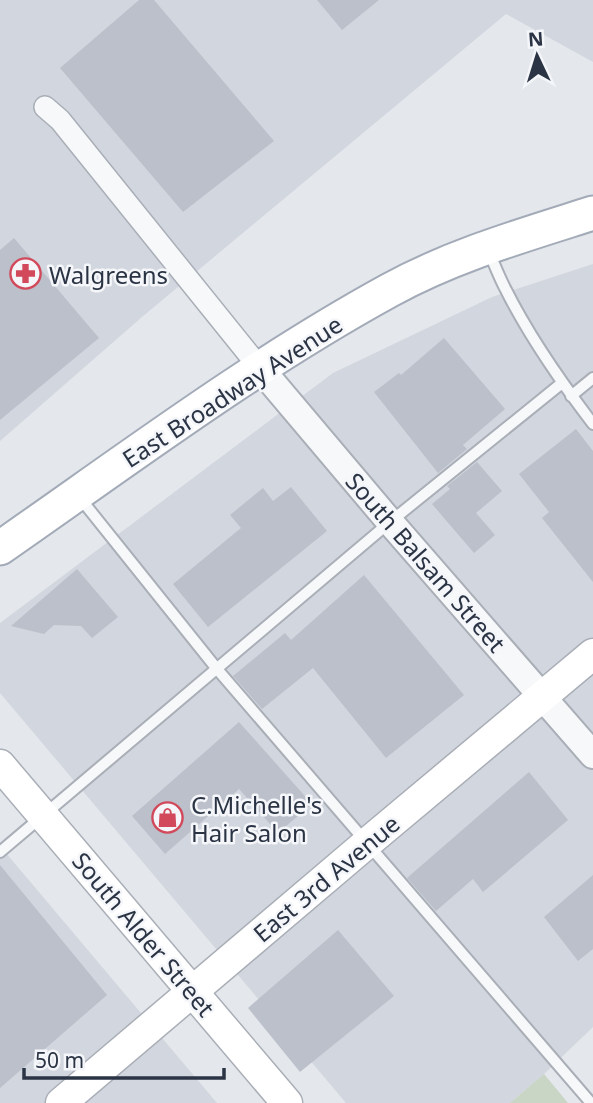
<svg xmlns="http://www.w3.org/2000/svg" width="593" height="1103" viewBox="0 0 593 1103" font-family="'Noto Sans',sans-serif">
	<rect width="100%" height="100%" fill="#e4e7ec"/>
	<path fill="#d2d6de" d="M 0,0 L 593,0 L 593,62 L 506,14 L 142,317 L 0,441 Z
		M 593,264 L 593,1027 L 544,1074 L 510,1103 L 346,1103 L 0,693 L 0,623 L 333,373 L 492,297 Z
		M 0,846 L 217,1103 L 0,1103 Z"/>
	<path fill="#c9d6c5" d="M 544,1074 L 568,1103 L 510,1103 Z"/>
	<path fill="#bbc0ca" d="M 139,0 L 154,0 L 274,141 L 183,212 L 60,68 Z
		M 317,0 L 379,0 L 342,30 Z
		M 14,238 L 99,338 L 0,420 L 0,250 Z
		M 444,338 L 505,409 L 463,445 L 467,449 L 438,473 L 374,392 L 399,373 L 401,375 Z
		M 576,429 L 593,451 L 593,582 L 542,518 L 549,512 L 519,474 Z
		M 477,462 L 502,491 L 476,513 L 495,535 L 474,553 L 432,504 L 450,489 L 447,486 Z
		M 291,487 L 327,531 L 208,627 L 173,584 L 241,528 L 230,515 L 263,488 L 273,501 Z
		M 77,569 L 118,617 L 92,638 L 81,626 L 54,625 L 44,634 L 11,626 Z
		M 364,575 L 464,695 L 386,758 L 313,668 L 262,709 L 233,676 L 285,633 L 291,640 Z
		M 239,722 L 312,804 L 278,833 L 239,789 L 165,854 L 132,816 Z
		M 529,772 L 568,820 L 483,892 L 473,879 L 436,911 L 407,878 Z
		M 0,865 L 107,995 L 0,1088 Z
		M 593,875 L 593,949 L 578,961 L 544,917 Z
		M 338,930 L 394,996 L 300,1072 L 248,1008 Z"/>
	<g fill="none" stroke-linecap="round" stroke-linejoin="round">
		<defs>
			<path id="service" d="M 488,250 C 494,263 499,277 506,290 C 530,338 561,382 593,424
				M 571,396 L 593,378
				M 80,498 L 217,669 L 591,1103
				M 0,852 L 390,522 L 562,383"/>
			<path id="minor" d="M 45,107 L 60,120 L 259,367"/>
			<path id="tertiary" d="M 259,367 L 390,522 L 593,755"/>
			<path id="secondary" d="M 0,765 L 287,1103
				M 61,1103 L 366,844 L 593,654"/>
			<path id="primary" d="M 0,548 C 128,459 253,365 390,290 C 454,255 524,235 593,213"/>
		</defs>
		<use href="#service" stroke="#a9aeb7" stroke-width="14"/>
		<use href="#minor" stroke="#a9aeb7" stroke-width="24"/>
		<use href="#tertiary" stroke="#a9aeb7" stroke-width="30"/>
		<use href="#secondary" stroke="#a9aeb7" stroke-width="33"/>
		<use href="#primary" stroke="#a3abb8" stroke-width="37"/>
		<use href="#service" stroke="#f7f8fa" stroke-width="10"/>
		<use href="#minor" stroke="#f7f8fa" stroke-width="21"/>
		<use href="#tertiary" stroke="#f7f8fa" stroke-width="26"/>
		<use href="#secondary" stroke="#fff" stroke-width="30"/>
		<use href="#primary" stroke="#fff" stroke-width="33"/>
	</g>
	<defs>
		<symbol id="pharmacy-ring" viewBox="-11 -11 22 22"><circle r="9.5" fill="#f4f6f9" stroke="#d1495b" stroke-width="1.5"/><path d="M-2-6h4v4h4v4h-4v4h-4v-4h-4v-4h4Z" fill="#d1495b"/></symbol>
		<symbol id="shop-ring" viewBox="-11 -11 22 22"><circle r="9.5" fill="#f4f6f9" stroke="#d1495b" stroke-width="1.5"/><path d="M-5-2.5h2.3a2.7 3.5 0 0 1 5.4 0H5L5.5 6h-11ZM-1.5-2.5h3a1.5 2.3 0 0 0-3 0Z" fill="#d1495b"/></symbol>
	</defs>
	<g fill-rule="evenodd">
		<use href="#pharmacy-ring" x="8" y="256" width="35" height="35"/>
		<use href="#shop-ring" x="150" y="800" width="35" height="35"/>
	</g>
	<g text-anchor="middle" dominant-baseline="central" stroke-width="5" stroke-linejoin="round" paint-order="stroke">
		<g font-size="24" fill="#2b3445" stroke="#f4f6f9" text-anchor="start">
			<text x="49" y="274">Walgreens</text>
			<text x="191" y="804">C.Michelle's<tspan x="191" dy="28">Hair Salon</tspan></text>
		</g>
		<g font-size="24" fill="#2b3445" stroke="#f4f6f9">
			<text transform="translate(232 391) rotate(-33)">East Broadway Avenue</text>
			<text transform="translate(426 562) rotate(49)">South Balsam Street</text>
			<text transform="translate(326 878) rotate(-40)">East 3rd Avenue</text>
			<text transform="translate(144 934) rotate(50)">South Alder Street</text>
		</g>
	</g>
	<g transform="translate(537 56) rotate(356)" stroke="#f4f6f9" stroke-width="5" paint-order="stroke">
	<path d="M0-5L12 26L0 18L-12 26Z" fill="#2b3445"/>
	<text y="-10" font-size="19" font-weight="bold" text-anchor="middle" fill="#2b3445">N</text>
	</g>
	<path d="M24 1068v10h200v-10" fill="none" stroke="#2b3445" stroke-width="3.5"/>
	<text x="35" y="1068" font-size="21" fill="#2b3445" stroke="#f4f6f9" stroke-width="5" paint-order="stroke">50 m</text>
</svg>
